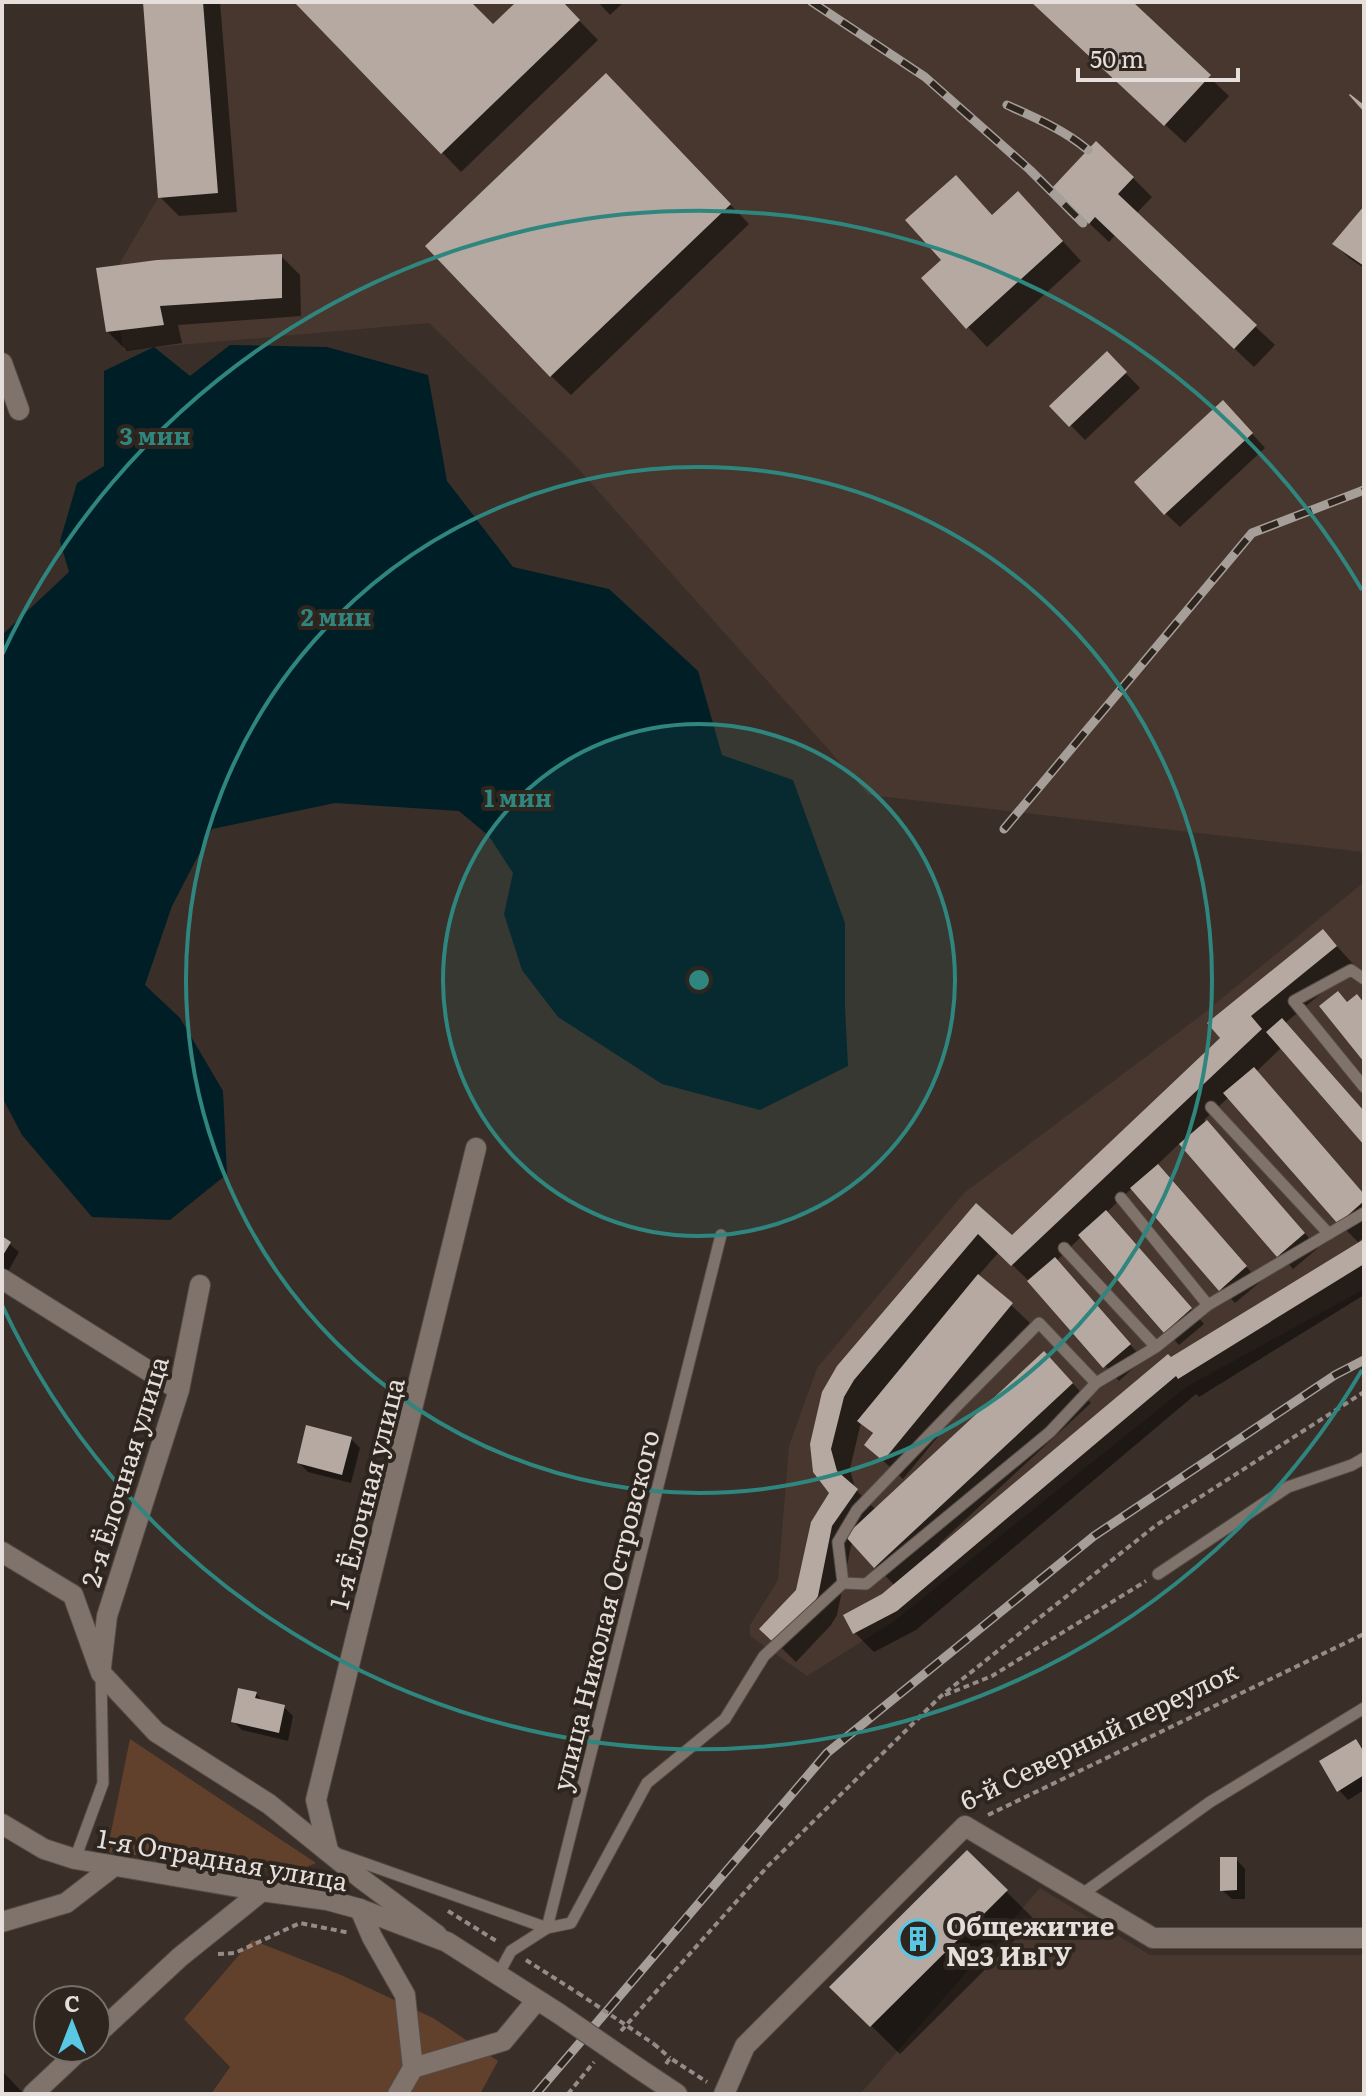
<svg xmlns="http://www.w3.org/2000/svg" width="1366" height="2096" viewBox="0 0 1366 2096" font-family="Literata,serif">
	<rect width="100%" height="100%" fill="#392e28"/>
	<path fill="#47372e" d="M 143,2 L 1364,2 L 1364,852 L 869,795 L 574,464 L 429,323 L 123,350 L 114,273 L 158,198 Z
		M 1364,882 L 1364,1289 L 1186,1387 L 893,1622 L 807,1676 L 750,1636 L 750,1625 L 778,1580 L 789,1446 L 817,1368 L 964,1193 L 1199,1017 Z
		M 1040,1888 L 1150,1955 L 1364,1955 L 1364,2094 L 860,2094 Z"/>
	<path fill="#62412c" d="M 130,1739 L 316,1863 L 295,1872 L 107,1852 Z
		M 252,1940 L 341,1975 L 433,2018 L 498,2061 L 480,2094 L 211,2094 L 230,2067 L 184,2019 Z"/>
	<path fill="#001e26" d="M 230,345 L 327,347 L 428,375 L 447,481 L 513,567 L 609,589 L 698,671 L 722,755 L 793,780 L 845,923 L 845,1007 L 848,1066 L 760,1110 L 662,1084 L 558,1017 L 522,970 L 504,914 L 513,873 L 489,836 L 459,811 L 335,803 L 212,829 L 172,906 L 145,985 L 180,1018 L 223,1091 L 227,1174 L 170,1220 L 92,1217 L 22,1135 L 2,1097 L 2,635 L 69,572 L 60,541 L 77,483 L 104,466 L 104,371 L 154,347 L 190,376 Z"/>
	<path fill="#0007" fill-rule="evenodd" d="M 145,2 L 220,2 L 237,212 L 179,216 L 160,197 Z
		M 297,2 L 469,2 L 493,27 L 519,2 L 561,2 L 598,40 L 461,172 Z
		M 598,2 L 624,2 L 610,15 Z
		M 1033,2 L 1130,2 L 1229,96 L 1185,143 Z
		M 625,95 L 749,224 L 571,395 L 551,376 Z
		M 1133,178 L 1152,197 L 1136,214 L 1275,345 L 1254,367 L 1115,235 L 1109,242 L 1073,208 Z
		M 1364,209 L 1364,268 L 1349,258 L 1334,243 Z
		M 1037,213 L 1081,261 L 987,347 L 968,327 L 993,216 Z
		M 281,256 L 300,275 L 301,316 L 178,325 L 182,343 L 127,351 L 107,331 L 99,270 Z
		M 1107,354 L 1140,388 L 1085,440 L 1052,406 Z
		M 1237,417 L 1265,448 L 1180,527 L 1165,513 Z
		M 1323,931 L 1355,966 L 1285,1023 L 1364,1112 L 1364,1142 L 1282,1047 L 1256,1072 L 1364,1194 L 1364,1237 L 1359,1241 L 1360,1243 L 1364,1241 L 1364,1295 L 1199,1397 L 1196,1394 L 916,1630 L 874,1652 L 855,1633 L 895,1586 L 853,1542 L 851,1546 L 837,1615 L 831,1625 L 796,1662 L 762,1629 L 798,1591 L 831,1493 L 824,1392 L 976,1206 L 1012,1237 L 1223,1038 ZM 1229,1097 L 1339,1223 L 1360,1244 L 1171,1360 L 942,1547 L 939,1544 L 1091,1403 L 1063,1373 L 876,1510 L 855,1489 L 850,1469 L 861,1422 L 874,1435 L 866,1445 L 903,1479 L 1031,1324 L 1011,1305 L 977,1277 L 999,1252 L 1031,1283 L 1119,1381 L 1143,1359 L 1056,1261 L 1082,1236 L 1179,1345 L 1204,1324 L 1106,1213 L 1132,1188 L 1235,1303 L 1260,1282 L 1156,1166 L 1180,1143 L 1293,1269 L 1318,1248 L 1204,1120 Z
		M 2,1238 L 19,1252 L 7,1273 L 2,1270 Z
		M 351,1439 L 360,1448 L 351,1483 L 308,1472 L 299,1463 Z
		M 256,1694 L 265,1703 L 284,1707 L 293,1716 L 288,1741 L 242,1730 L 233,1721 Z
		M 1356,1741 L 1364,1750 L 1364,1790 L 1348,1800 L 1339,1790 Z
		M 967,1853 L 1035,1920 L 900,2054 L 832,1987 Z
		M 1236,1859 L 1245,1869 L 1245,1899 L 1232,1899 L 1222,1890 Z
		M 2,2072 L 5,2074 L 24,2094 L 2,2094 Z"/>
	<path fill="#b5a9a1" d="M 143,2 L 203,2 L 218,193 L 158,198 Z
		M 294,2 L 471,2 L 493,24 L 516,2 L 563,2 L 580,20 L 441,154 Z
		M 1031,2 L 1133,2 L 1211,75 L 1164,126 Z
		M 606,73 L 731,204 L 550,377 L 425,246 Z
		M 1350,94 L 1364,105 L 1364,112 L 1349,95 Z
		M 1096,141 L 1134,177 L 1118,194 L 1257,325 L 1234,349 L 1095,217 L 1089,224 L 1051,189 Z
		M 956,175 L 992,215 L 1018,191 L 1063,241 L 966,329 L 921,278 L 941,260 L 905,220 Z
		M 1364,206 L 1364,266 L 1332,244 Z
		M 282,254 L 282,298 L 160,306 L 164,325 L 106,332 L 96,268 L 157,260 Z
		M 1107,351 L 1127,372 L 1069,427 L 1049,406 Z
		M 1223,400 L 1253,433 L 1164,515 L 1134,482 Z
		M 1323,929 L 1337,946 L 1251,1016 L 1262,1029 L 1011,1266 L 978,1234 L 854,1380 L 844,1397 L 831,1449 L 837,1471 L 858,1489 L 832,1526 L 818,1596 L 812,1606 L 775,1644 L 759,1629 L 796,1590 L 811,1522 L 829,1493 L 813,1472 L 810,1444 L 822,1392 L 837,1366 L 976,1203 L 1012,1235 L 1220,1038 L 1207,1023 Z
		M 1338,991 L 1347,1002 L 1357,994 L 1364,1003 L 1364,1062 L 1319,1006 Z
		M 1282,1018 L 1364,1111 L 1364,1145 L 1266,1032 Z
		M 1254,1067 L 1364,1194 L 1364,1201 L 1338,1224 L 1223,1093 Z
		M 1207,1120 L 1305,1233 L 1277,1257 L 1179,1144 Z
		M 1158,1164 L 1247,1266 L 1219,1291 L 1130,1188 Z
		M 1106,1210 L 1192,1308 L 1164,1333 L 1078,1235 Z
		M 2,1236 L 11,1242 L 2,1257 Z
		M 1364,1239 L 1364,1264 L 1178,1379 L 1176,1376 L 897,1611 L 853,1634 L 843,1615 L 882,1594 L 1168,1354 L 1171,1357 Z
		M 1055,1257 L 1131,1344 L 1103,1368 L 1027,1281 Z
		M 978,1274 L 1013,1303 L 883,1461 L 864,1445 L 873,1433 L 857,1421 Z
		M 1044,1351 L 1073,1383 L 874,1568 L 845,1536 Z
		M 306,1425 L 352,1437 L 342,1475 L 297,1463 Z
		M 238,1688 L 257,1692 L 255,1698 L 285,1705 L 279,1733 L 231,1722 Z
		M 1356,1739 L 1364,1752 L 1364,1775 L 1337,1792 L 1319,1761 Z
		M 967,1850 L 1008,1890 L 870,2027 L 829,1987 Z
		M 1220,1857 L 1237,1857 L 1237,1890 L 1220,1891 Z"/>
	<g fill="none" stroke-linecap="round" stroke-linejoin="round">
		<defs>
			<path id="lane" d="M 1364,979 L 1351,970 L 1294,1001 L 1364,1087
				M 1211,1107 L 1329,1234
				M 1121,1198 L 1208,1305
				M 1064,1248 L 1156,1347
				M 1158,1574 L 1288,1487 L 1352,1465 L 1364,1458
				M 843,1583 L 838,1542 L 857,1510 L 957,1406 L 1039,1323 L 1096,1383
				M 341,1855 L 547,1928 L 571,1923 L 647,1783 L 725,1719 L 764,1656 L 843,1583 L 866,1584 L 1050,1432 L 1096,1383 L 1156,1347 L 1208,1305 L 1364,1213
				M 75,1859 L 103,1783 L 101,1674
				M 1081,1895 L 1210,1802 L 1364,1708
				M 498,1975 L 511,1951 L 547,1928 L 721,1235"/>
			<path id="street" d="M 2,363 L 19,410
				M 2,1279 L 179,1390
				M 2,1552 L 73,1595 L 101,1673 L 156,1732 L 269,1804 L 363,1880 L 437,1935
				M 101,1667 L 107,1616 L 179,1390 L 200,1285
				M 328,1850 L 316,1800 L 476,1148
				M 360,1909 L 372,1937 L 405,1995 L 413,2068 L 398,2094
				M 2,1922 L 66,1903 L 114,1866
				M 96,2035 L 180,1957 L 262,1891
				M 413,2068 L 503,2041 L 537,2000
				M 33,2094 L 82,2048
				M 724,2094 L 745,2046 L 965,1826 L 1153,1938 L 1364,1938"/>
			<path id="secondary" d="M 2,1824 L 44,1849 L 75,1859 L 262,1891 L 327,1900 L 360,1909 L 447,1942 L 558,2013
				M 638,2068 L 677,2094"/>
		</defs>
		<use href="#lane" stroke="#534b45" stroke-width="13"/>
		<use href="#street" stroke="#534b45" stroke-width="22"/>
		<use href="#secondary" stroke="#534b45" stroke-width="22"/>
		<path stroke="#958c87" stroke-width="4" stroke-dasharray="6 4" stroke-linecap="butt" d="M 945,1695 L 992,1676 L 1146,1581
			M 988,1815 L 1364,1634
			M 448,1911 L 498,1942
			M 218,1954 L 235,1953 L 300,1923 L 350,1933
			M 526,1960 L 578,1993
			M 621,2031 L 768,1866 L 941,1696 L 1155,1526 L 1364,1392
			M 654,2044 L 670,2058
			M 666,2064 L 670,2058 L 707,2082
			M 568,2094 L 594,2062"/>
		<use href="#lane" stroke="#7f736c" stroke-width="11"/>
		<use href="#street" stroke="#7f736c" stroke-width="20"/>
		<use href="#secondary" stroke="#7f736c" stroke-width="20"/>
		<defs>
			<path id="rail" d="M 812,2 L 925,77 L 1030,170 L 1083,223
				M 1007,105 C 1036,118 1064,130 1088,150
				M 1004,829 L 1252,533 L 1364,490
				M 536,2094 L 827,1753 L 1094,1536 L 1335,1375 L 1364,1360"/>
		</defs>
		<use href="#rail" stroke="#a69e99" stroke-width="9"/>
		<use href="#rail" stroke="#2e251f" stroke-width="6" stroke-dasharray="18" stroke-linecap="butt"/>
		<defs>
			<path id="secondary-bridge" d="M 558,2013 L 638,2068"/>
		</defs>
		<use href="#secondary-bridge" stroke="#534b45" stroke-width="22" stroke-linecap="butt"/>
		<path stroke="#958c87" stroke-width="4" stroke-dasharray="6 4" stroke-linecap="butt" d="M 578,1993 L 654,2044"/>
		<use href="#secondary-bridge" stroke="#7f736c" stroke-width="20"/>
	</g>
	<circle cx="699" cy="980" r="256" fill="#2f867e" fill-opacity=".12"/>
	<g fill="none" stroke="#2f867e" stroke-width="4">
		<circle cx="699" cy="980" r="256"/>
		<circle cx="699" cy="980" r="513"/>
		<path d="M1362 1370A769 769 0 0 1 2 1305M2 655A769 769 0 0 1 1362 590"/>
	</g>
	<defs>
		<symbol id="building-ring" viewBox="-11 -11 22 22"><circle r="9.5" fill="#2e251f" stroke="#58c8e4" stroke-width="1.5"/><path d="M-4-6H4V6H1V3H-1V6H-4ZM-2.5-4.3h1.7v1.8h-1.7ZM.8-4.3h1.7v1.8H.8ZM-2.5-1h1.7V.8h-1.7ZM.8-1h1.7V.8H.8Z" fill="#58c8e4"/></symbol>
	</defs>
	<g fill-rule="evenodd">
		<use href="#building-ring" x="896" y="1917" width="44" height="44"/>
	</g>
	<g text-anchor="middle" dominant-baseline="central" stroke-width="8" stroke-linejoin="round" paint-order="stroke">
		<g font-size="26" fill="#e5deda" stroke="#2e251f">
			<text transform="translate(123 1471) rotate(-73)">2-я Ёлочная улица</text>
			<text transform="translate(365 1493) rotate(-76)">1-я Ёлочная улица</text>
			<text transform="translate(604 1610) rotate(-76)">улица Николая Островского</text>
			<text transform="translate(1098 1734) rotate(-26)">6-й Северный переулок</text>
			<text transform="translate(223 1858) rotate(10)">1-я Отрадная улица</text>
		</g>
		<g font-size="26" font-weight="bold" fill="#e5deda" stroke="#2e251f" text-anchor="start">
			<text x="946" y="1924">Общежитие<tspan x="946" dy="30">№3 ИвГУ</tspan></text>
		</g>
	</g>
	<circle cx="699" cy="980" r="12" fill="#2f867e" stroke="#2e251f" stroke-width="4"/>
	<g font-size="24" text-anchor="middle" font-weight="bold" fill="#2f867e" stroke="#2e251f" stroke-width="8" stroke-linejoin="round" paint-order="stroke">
		<text x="155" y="445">3 мин</text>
		<text x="336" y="626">2 мин</text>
		<text x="518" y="807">1 мин</text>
	</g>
	<rect width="1366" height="2096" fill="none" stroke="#e5deda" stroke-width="8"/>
	<g transform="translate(72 2024)"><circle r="38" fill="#2e251f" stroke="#776f6a" stroke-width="2"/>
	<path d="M0-6L14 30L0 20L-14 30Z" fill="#58c8e4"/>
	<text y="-12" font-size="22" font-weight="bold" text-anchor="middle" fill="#e5deda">С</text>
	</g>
	<path d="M1078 68v12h160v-12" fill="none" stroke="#e5deda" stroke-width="4"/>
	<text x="1090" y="68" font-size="24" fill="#e5deda" stroke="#2e251f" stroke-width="6" paint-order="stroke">50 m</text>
</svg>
